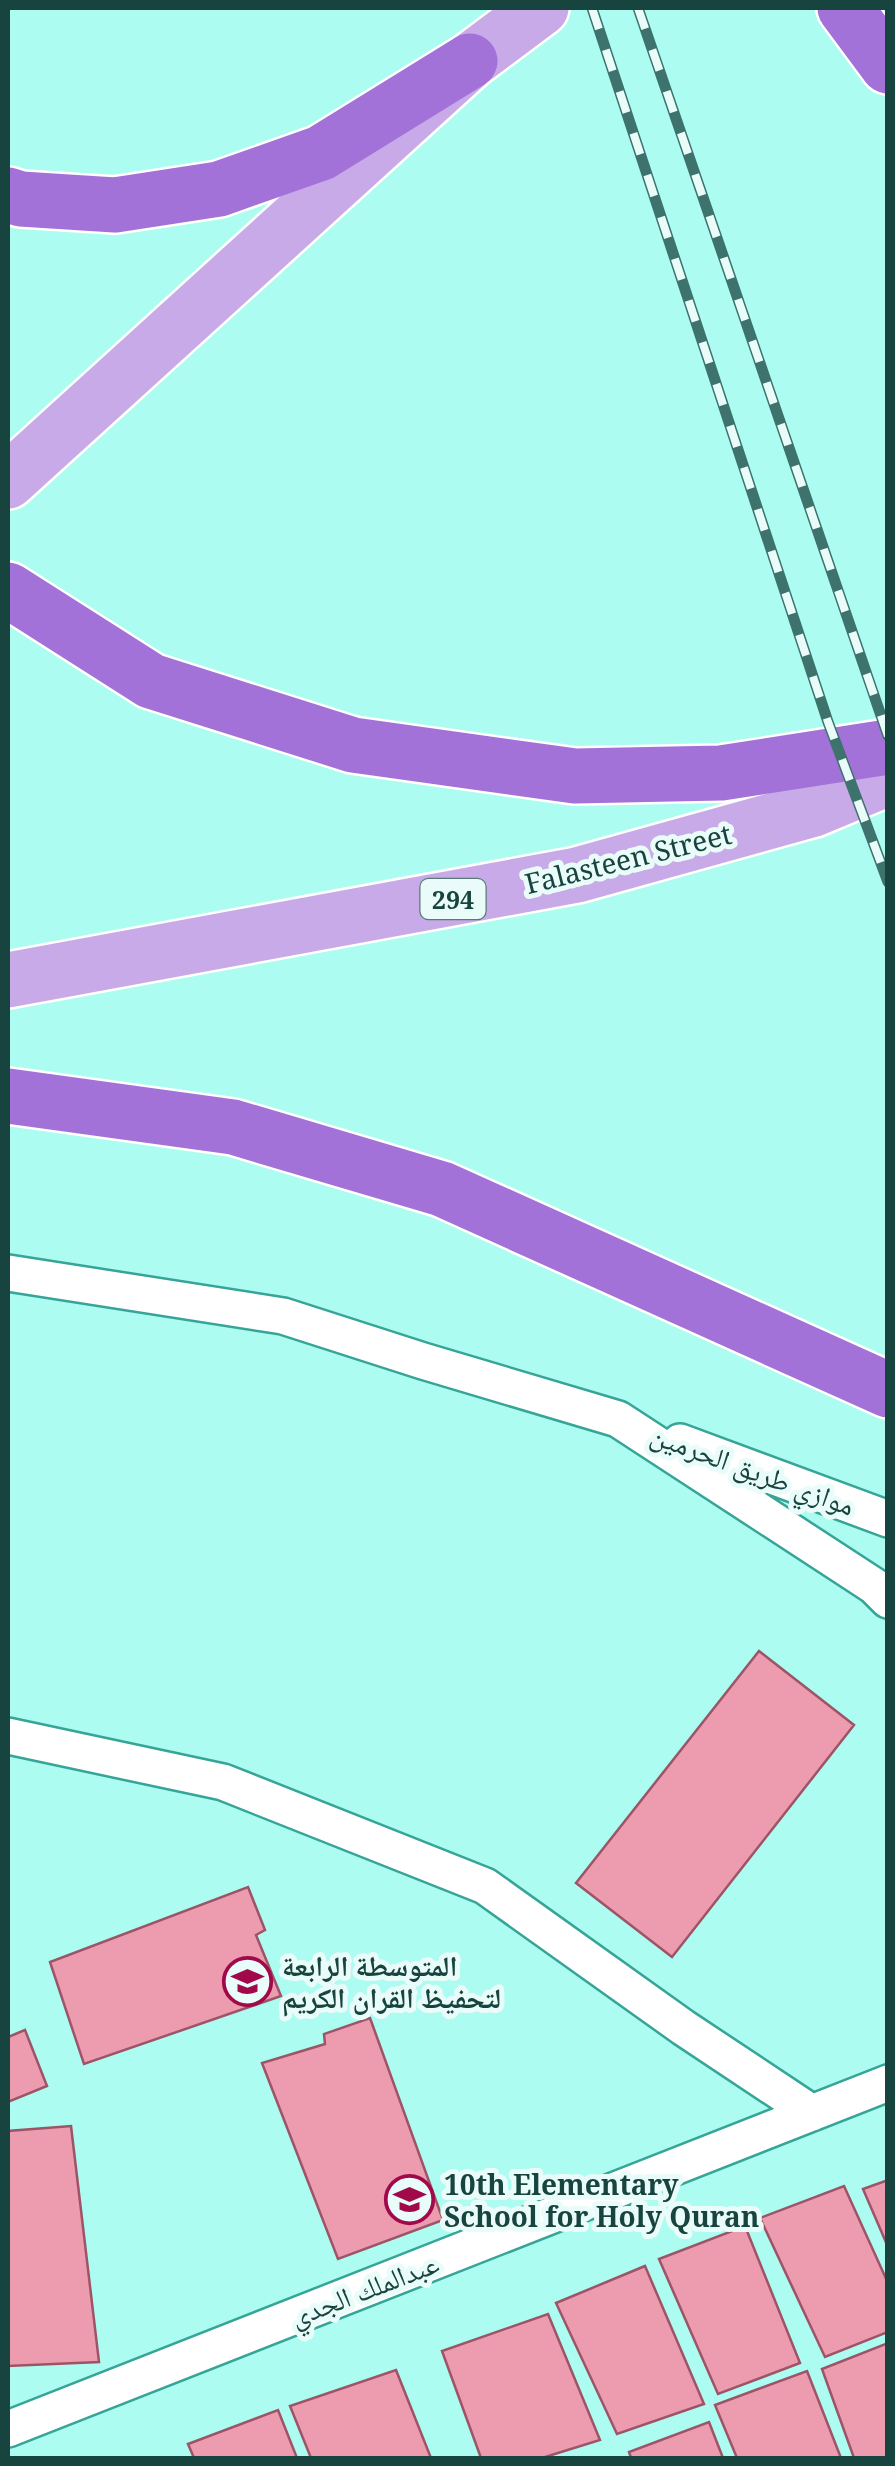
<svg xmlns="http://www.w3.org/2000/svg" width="895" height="2466" viewBox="0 0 895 2466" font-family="'Noto Serif','Noto Naskh Arabic',serif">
	<rect width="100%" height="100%" fill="#acfcf1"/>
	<path fill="#ed9caf" stroke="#9d5467" stroke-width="2.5" d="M 759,1651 L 854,1725 L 672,1957 L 576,1883 Z
		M 248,1887 L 265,1930 L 256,1935 L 281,1996 L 84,2064 L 50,1962 Z
		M 370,2018 L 443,2220 L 338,2259 L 262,2063 L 325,2044 L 324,2034 Z
		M 25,2030 L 47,2086 L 8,2102 L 8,2037 Z
		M 71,2126 L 99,2362 L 8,2366 L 8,2131 Z
		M 888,2180 L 888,2247 L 863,2189 Z
		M 844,2186 L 888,2283 L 888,2332 L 825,2357 L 760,2218 Z
		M 745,2226 L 800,2363 L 718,2394 L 659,2259 Z
		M 645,2266 L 704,2404 L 617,2434 L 556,2303 Z
		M 548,2314 L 600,2440 L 542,2458 L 481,2458 L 442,2351 Z
		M 888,2343 L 888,2458 L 854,2458 L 822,2369 Z
		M 396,2370 L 431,2458 L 311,2458 L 290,2406 Z
		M 807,2371 L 841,2458 L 737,2458 L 715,2405 Z
		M 278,2410 L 297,2458 L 194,2458 L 188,2444 Z
		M 709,2422 L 723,2458 L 631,2458 L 629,2452 Z"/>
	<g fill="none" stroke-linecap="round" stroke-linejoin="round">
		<defs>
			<path id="street" d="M 8,1273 L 283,1316 L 423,1361 L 618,1419 L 874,1586 L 888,1600
				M 680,1442 L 888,1519
				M 8,1736 L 223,1782 L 485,1886 L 684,2028 L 812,2113
				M 8,2429 L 888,2083"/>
			<path id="primary" d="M 8,481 L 470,61 L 541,8
				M 8,980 L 577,875 L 814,809 L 888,778"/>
			<path id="highway" d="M 845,8 L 888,66
				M 8,195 L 21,199 L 115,205 L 219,189 L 321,153 L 470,61
				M 8,590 L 151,681 L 353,745 L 575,776 L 721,773 L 888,747
				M 8,1096 L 233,1127 L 442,1189 L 888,1390"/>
		</defs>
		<use href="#street" stroke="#36a497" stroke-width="40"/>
		<use href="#primary" stroke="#fff" stroke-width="60"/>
		<use href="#highway" stroke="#fff" stroke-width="60"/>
		<use href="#street" stroke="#fff" stroke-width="35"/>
		<use href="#primary" stroke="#c8aae8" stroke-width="55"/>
		<use href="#highway" stroke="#a372d8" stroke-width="55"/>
		<defs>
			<path id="rail" d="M 592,8 L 828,722 L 888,882
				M 638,8 L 888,736"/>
		</defs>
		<use href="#rail" stroke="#3e736d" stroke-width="11"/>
		<use href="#rail" stroke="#eafcf9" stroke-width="8" stroke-dasharray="22" stroke-linecap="butt"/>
	</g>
	<defs>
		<symbol id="school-ring" viewBox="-11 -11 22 22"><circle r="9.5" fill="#eafcf9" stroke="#a1094b" stroke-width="1.5"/><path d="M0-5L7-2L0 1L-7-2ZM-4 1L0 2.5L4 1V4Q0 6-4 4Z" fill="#a1094b"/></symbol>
	</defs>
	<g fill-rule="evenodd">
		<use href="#school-ring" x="220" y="1954" width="55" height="55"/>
		<use href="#school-ring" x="382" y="2172" width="55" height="55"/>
	</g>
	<g text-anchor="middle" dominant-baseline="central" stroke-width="10" stroke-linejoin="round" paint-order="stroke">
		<rect fill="#eafcf9" stroke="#577b77" stroke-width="2.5" x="420.5" y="879" width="65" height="40" rx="8"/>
		<g font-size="25" font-weight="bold" fill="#18443f">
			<text x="453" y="899">294</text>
		</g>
		<g font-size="28" fill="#18443f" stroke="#eafcf9">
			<text transform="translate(628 858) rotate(-14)">Falasteen Street</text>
			<text transform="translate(753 1469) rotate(20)">موازي طريق الحرمين</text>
			<text transform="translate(364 2289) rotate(-21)">عبدالملك الجدي</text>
		</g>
		<g font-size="28" font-weight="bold" fill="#18443f" stroke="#eafcf9" text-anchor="start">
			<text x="282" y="1965">المتوسطة الرابعة<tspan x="282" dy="32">لتحفيظ القران الكريم</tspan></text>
			<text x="444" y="2184">10th Elementary<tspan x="444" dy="32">School for Holy Quran</tspan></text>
		</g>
	</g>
	<rect width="895" height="2466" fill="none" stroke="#18443f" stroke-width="20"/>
</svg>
